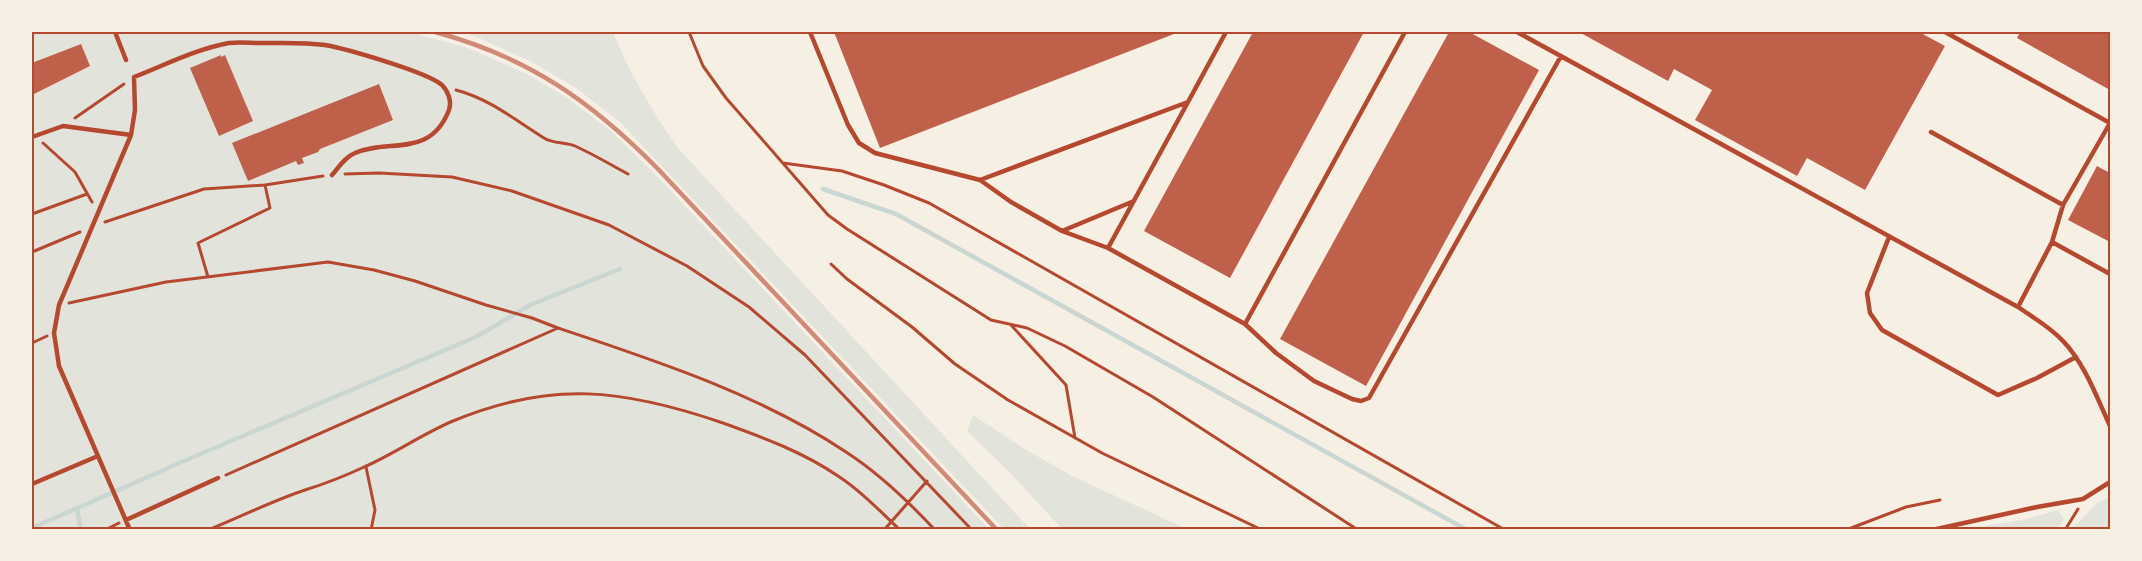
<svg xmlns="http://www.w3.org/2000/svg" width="2142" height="561" viewBox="0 0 2142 561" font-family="Lora,serif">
	<rect width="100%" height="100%" fill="#f6efe4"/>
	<path fill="#e2e4dc" d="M 32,32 L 409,32 L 465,47 L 527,74 L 569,99 L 612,132 L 655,174 L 989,529 L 32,529 Z
		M 459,32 L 613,32 C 629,73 652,110 677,147 L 1030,529 L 1004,529 L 620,122 L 576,88 L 534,63 L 470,34 Z
		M 973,415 L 1023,448 L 1072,476 L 1187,529 L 1062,529 L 1013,476 L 967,431 Z
		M 2110,497 L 2110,529 L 2072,529 L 2097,503 Z
		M 2058,510 L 2064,520 L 2057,529 L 1965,529 L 2027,519 Z"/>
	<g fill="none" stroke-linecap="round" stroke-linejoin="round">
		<path stroke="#c9d6d2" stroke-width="4.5" d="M 823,189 L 896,214 L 1467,530
			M 77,508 L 81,530
			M 32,528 L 184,461 L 476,337 L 530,305 L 620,269"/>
	</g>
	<path fill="#bf614a" d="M 834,32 L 1179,32 L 880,148 Z
		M 1253,32 L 1364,32 L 1230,278 L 1144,231 Z
		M 1449,32 L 1469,32 L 1539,70 L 1366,386 L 1280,339 Z
		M 1579,32 L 1919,32 L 1945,46 L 1865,190 L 1807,158 L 1797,176 L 1695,120 L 1712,90 L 1674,69 L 1668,81 Z
		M 2020,32 L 2110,32 L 2110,90 L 2017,38 Z
		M 81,44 L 90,66 L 32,95 L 32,63 Z
		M 221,55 L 221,57 L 225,55 L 253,121 L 219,136 L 190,68 Z
		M 379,84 L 393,120 L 320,149 L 318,152 L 302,158 L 304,163 L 298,165 L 296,161 L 248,181 L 232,143 Z
		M 2097,166 L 2110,173 L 2110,242 L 2068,220 Z"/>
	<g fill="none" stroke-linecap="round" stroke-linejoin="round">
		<path stroke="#b5482f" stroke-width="3" d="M 689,32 L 703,66 L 726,98 L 828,215 L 847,229 L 991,320 L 1027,328 L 1065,346 L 1153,397 L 1358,530
			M 456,90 C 490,99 515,120 544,138 C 553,144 566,142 575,146 C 593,154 611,165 628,174
			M 75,118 L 124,84
			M 43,143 L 75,172 L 92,202
			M 783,163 L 842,171 L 884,185 L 929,203 L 1505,530
			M 345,174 L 379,173 L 452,177 L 512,191 L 609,225 L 687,266 L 749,307 L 805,355 L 972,530
			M 32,214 L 87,194
			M 105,222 L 204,189 L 265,185 L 323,176
			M 32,252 L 80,232
			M 831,264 L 847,279 L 912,327 L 955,364 L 1008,400 L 1102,453 L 1262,530
			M 208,277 L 198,243 L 270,208 L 265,185
			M 69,303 L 166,282 L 328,262 L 374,270 L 415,281 L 486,305 L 532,318 L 558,328
			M 1011,325 L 1066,385 L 1075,438
			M 32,343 L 47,336
			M 366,467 L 375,510 L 371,530
			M 226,475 L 558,328 C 654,360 761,395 846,452 C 880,474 908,501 935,530
			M 105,530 L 119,523
			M 208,530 C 240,517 272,501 305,490 C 324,484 345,476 364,467 C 394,454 422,434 453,421 C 551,380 624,389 723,423 C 762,437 803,452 838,476 C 861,491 880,511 900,530
			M 884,530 L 927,481
			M 1846,530 L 1906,507 L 1940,500
			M 2065,530 L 2078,509"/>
		<path stroke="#b5482f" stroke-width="4.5" d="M 115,32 L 126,60
			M 810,32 L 848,125 L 859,143 L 875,153 L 980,180 L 1188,102 L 1226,32
			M 1517,32 L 2018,307 C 2034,318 2050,327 2063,341 C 2085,364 2097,398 2110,426
			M 1945,32 L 2110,123
			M 1188,102 L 1108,248 L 1245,324 L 1405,32
			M 1931,132 L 2063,205
			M 32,137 L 63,126 L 131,135
			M 980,180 L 1011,202 L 1062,231 L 1108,248
			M 1062,231 L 1134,201
			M 1889,237 L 1867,293 L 1870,313 L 1882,330 L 1998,395 L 2037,378 L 2076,357
			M 2052,242 L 2110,274
			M 2018,307 L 2052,242 L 2063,205 L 2110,123
			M 1245,324 L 1276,353 L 1314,381 L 1352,399 L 1361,401 L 1369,398 L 1561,56
			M 32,484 L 98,456
			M 126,520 L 218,478
			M 130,530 L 59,366 L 54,333 L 59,305 L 131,135 L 135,110 L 134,77 C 165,65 196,49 229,43 C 239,42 251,43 261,43 C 282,43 304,42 325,45 C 347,49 427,72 442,85 C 448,91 452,101 449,110 C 430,159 389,138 355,153 C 345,157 339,167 332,175
			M 1932,530 L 2037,507 L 2083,499 L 2110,482"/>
		<path stroke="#cf8b77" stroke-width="4.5" d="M 435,32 C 528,57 591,101 658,169 L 997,530"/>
	</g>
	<rect width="2142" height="561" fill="none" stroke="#f6efe4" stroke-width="66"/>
	<rect x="33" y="33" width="2076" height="495" fill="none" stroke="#b5482f" stroke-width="2"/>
</svg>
